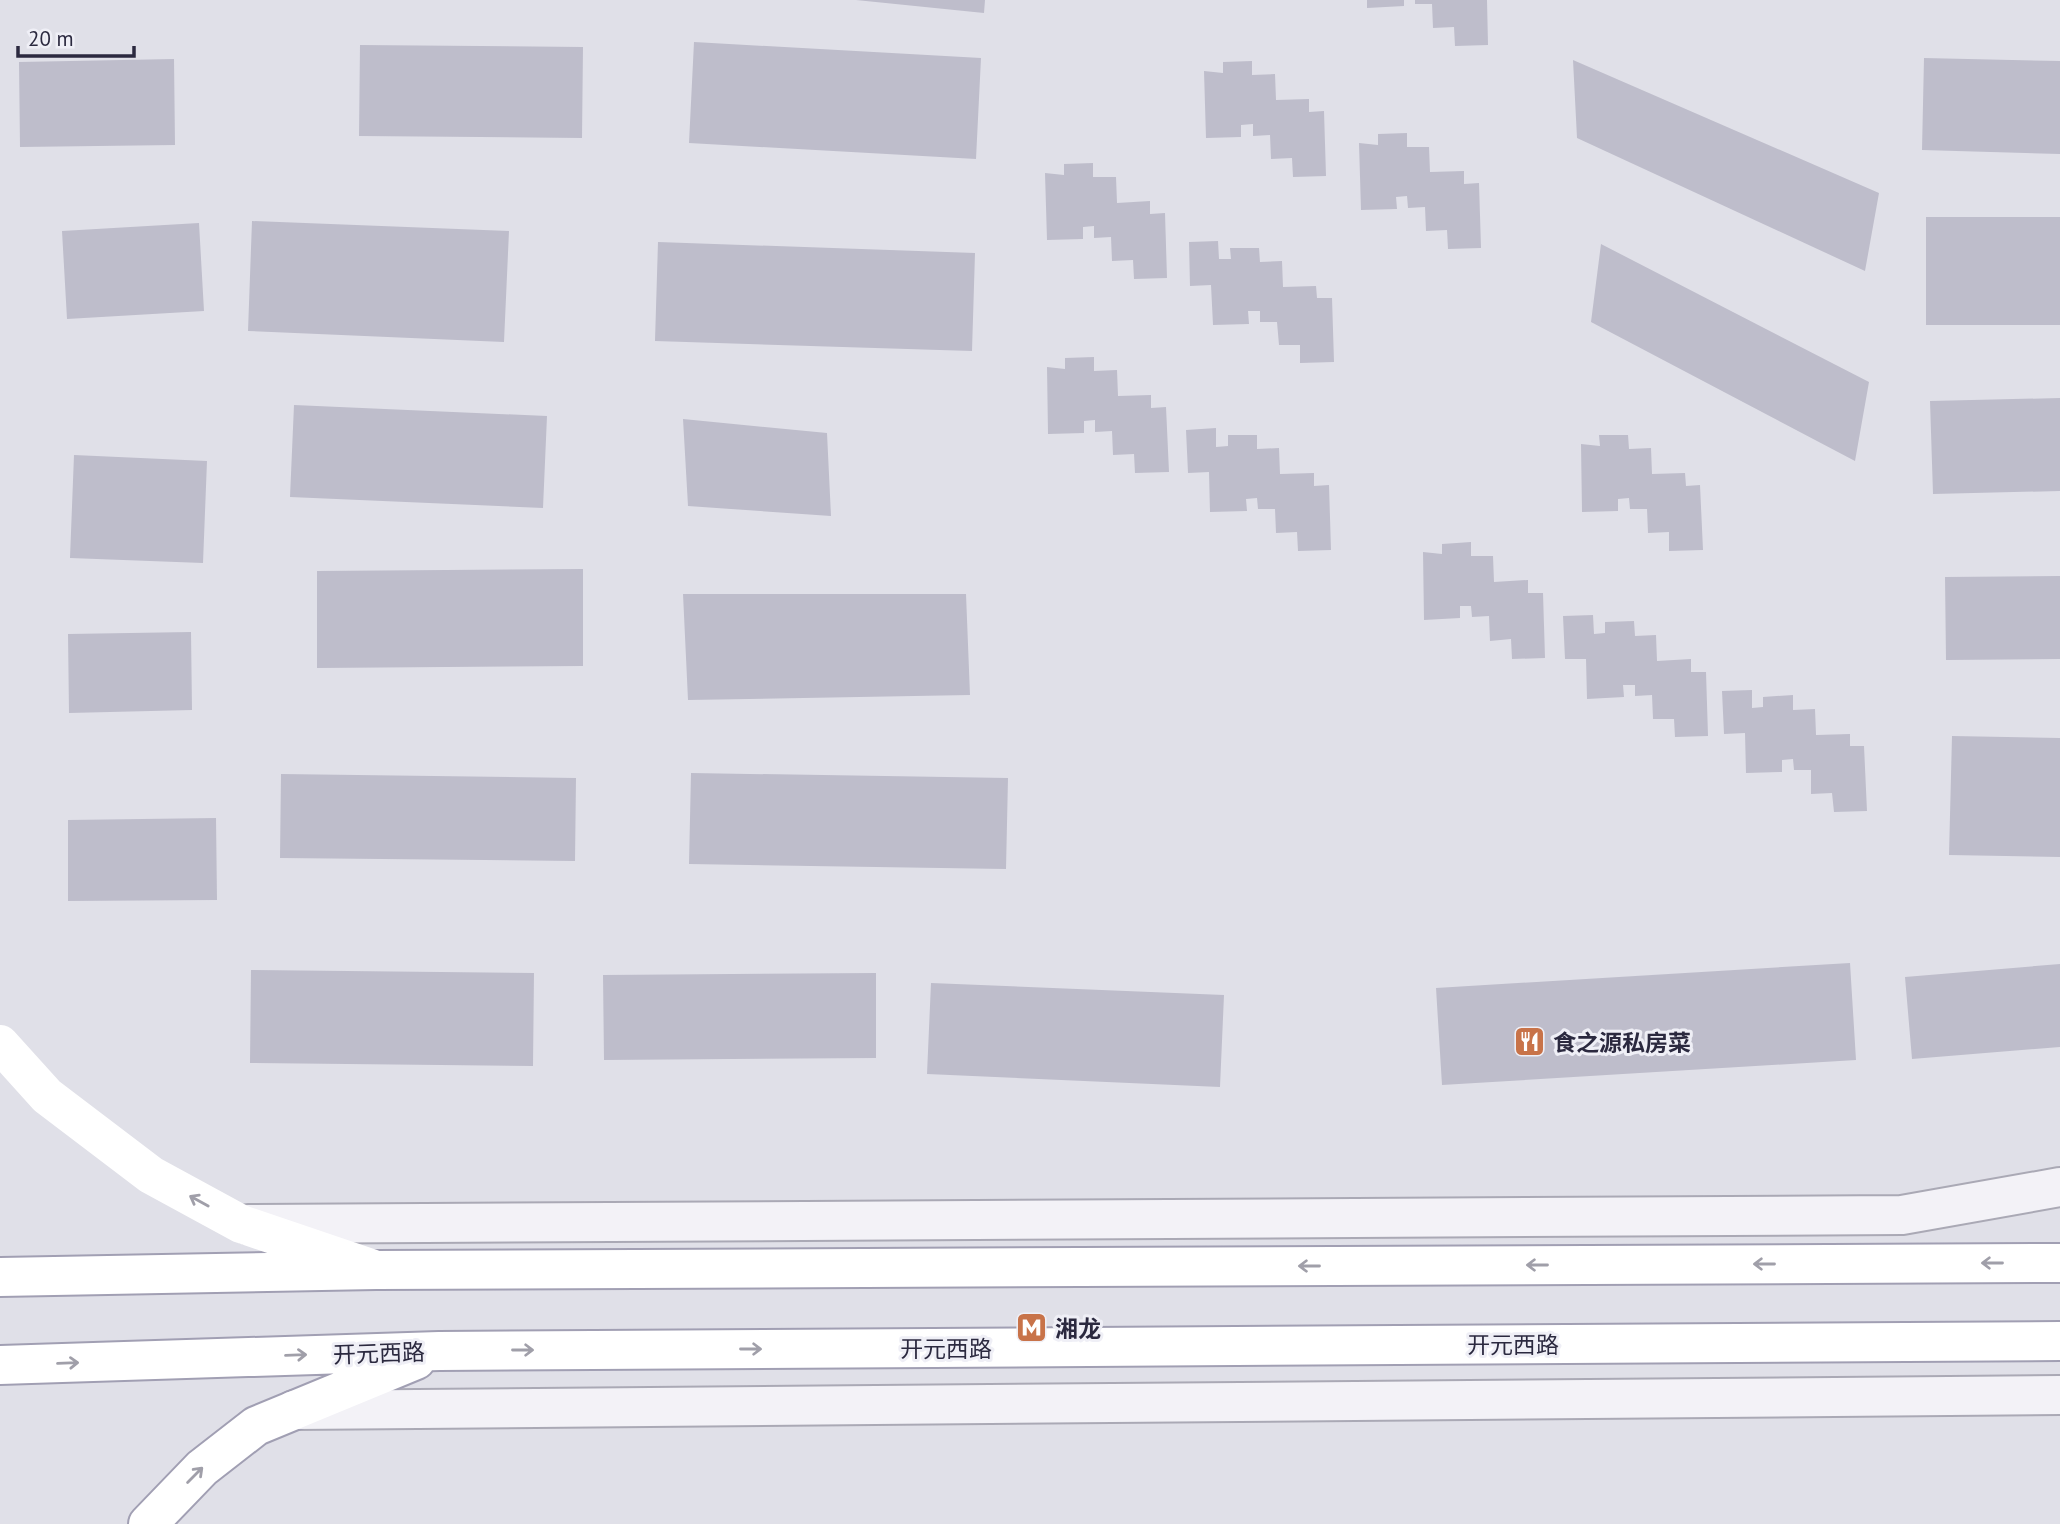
<svg xmlns="http://www.w3.org/2000/svg" width="2060" height="1524" viewBox="0 0 2060 1524" font-family="'PT Sans','Noto Sans SC',sans-serif">
	<rect width="100%" height="100%" fill="#e0e0e8"/>
	<path fill="#bebdcb" d="M 856,0 L 985,0 L 984,13 Z
		M 1367,0 L 1404,0 L 1404,6 L 1367,8 Z
		M 1415,0 L 1487,0 L 1488,45 L 1455,46 L 1454,27 L 1433,28 L 1432,4 L 1415,4 Z
		M 694,42 L 981,58 L 976,159 L 689,143 Z
		M 360,45 L 583,47 L 582,138 L 359,136 Z
		M 1924,58 L 2060,61 L 2060,154 L 1922,150 Z
		M 174,59 L 175,145 L 20,147 L 19,62 Z
		M 1573,60 L 1879,193 L 1865,271 L 1577,138 Z
		M 1252,61 L 1252,75 L 1275,74 L 1276,100 L 1309,99 L 1309,112 L 1324,111 L 1326,176 L 1293,177 L 1292,158 L 1271,159 L 1270,135 L 1253,136 L 1253,124 L 1241,125 L 1241,137 L 1206,138 L 1204,71 L 1223,73 L 1223,62 Z
		M 1407,133 L 1407,147 L 1429,147 L 1430,172 L 1464,171 L 1464,184 L 1479,183 L 1481,248 L 1448,249 L 1447,230 L 1426,231 L 1425,207 L 1408,208 L 1407,196 L 1396,197 L 1397,209 L 1361,210 L 1359,143 L 1378,145 L 1378,134 Z
		M 1093,163 L 1093,177 L 1116,177 L 1117,203 L 1150,201 L 1150,214 L 1165,213 L 1167,278 L 1134,279 L 1133,260 L 1112,261 L 1111,237 L 1094,238 L 1094,226 L 1083,227 L 1083,239 L 1047,240 L 1045,173 L 1064,175 L 1064,164 Z
		M 1926,217 L 2060,217 L 2060,325 L 1926,325 Z
		M 252,221 L 509,231 L 504,342 L 248,331 Z
		M 199,223 L 204,311 L 67,319 L 62,231 Z
		M 1218,241 L 1219,259 L 1231,259 L 1230,248 L 1259,248 L 1260,262 L 1282,261 L 1283,287 L 1316,286 L 1317,298 L 1332,298 L 1334,362 L 1300,363 L 1300,345 L 1279,345 L 1277,322 L 1260,322 L 1260,311 L 1248,311 L 1249,324 L 1213,325 L 1211,285 L 1190,286 L 1189,242 Z
		M 658,242 L 975,253 L 972,351 L 655,341 Z
		M 1601,244 L 1869,382 L 1855,461 L 1591,322 Z
		M 1094,357 L 1094,371 L 1117,370 L 1118,396 L 1151,395 L 1151,408 L 1166,407 L 1169,472 L 1135,473 L 1134,454 L 1113,455 L 1112,431 L 1095,432 L 1095,420 L 1084,421 L 1084,433 L 1048,434 L 1047,367 L 1065,369 L 1065,358 Z
		M 2060,398 L 2060,491 L 1933,494 L 1930,401 Z
		M 294,405 L 547,416 L 543,508 L 290,497 Z
		M 683,419 L 827,433 L 831,516 L 688,506 Z
		M 1216,428 L 1216,447 L 1228,446 L 1228,435 L 1257,435 L 1257,449 L 1279,448 L 1280,474 L 1314,473 L 1314,486 L 1329,485 L 1331,550 L 1298,551 L 1297,532 L 1276,533 L 1275,509 L 1258,509 L 1257,498 L 1246,499 L 1247,511 L 1210,512 L 1209,472 L 1188,473 L 1186,430 Z
		M 1599,435 L 1628,435 L 1629,449 L 1651,448 L 1652,474 L 1685,473 L 1686,486 L 1700,485 L 1703,550 L 1669,551 L 1669,532 L 1648,533 L 1647,509 L 1630,509 L 1629,498 L 1618,499 L 1618,511 L 1582,512 L 1581,444 L 1600,446 Z
		M 74,455 L 207,461 L 203,563 L 70,558 Z
		M 1471,542 L 1471,556 L 1493,556 L 1494,582 L 1528,580 L 1528,593 L 1543,593 L 1545,658 L 1512,659 L 1511,639 L 1490,641 L 1489,616 L 1472,617 L 1471,606 L 1460,606 L 1460,618 L 1424,620 L 1423,552 L 1442,554 L 1442,544 Z
		M 583,569 L 583,666 L 317,668 L 317,571 Z
		M 2060,576 L 2060,659 L 1946,660 L 1945,577 Z
		M 683,594 L 966,594 L 970,695 L 688,700 Z
		M 1593,615 L 1594,634 L 1605,633 L 1605,622 L 1634,621 L 1635,636 L 1656,635 L 1657,661 L 1691,659 L 1691,672 L 1706,672 L 1708,736 L 1675,737 L 1674,719 L 1653,719 L 1652,695 L 1635,696 L 1635,685 L 1623,685 L 1624,697 L 1587,699 L 1586,659 L 1565,659 L 1563,616 Z
		M 191,632 L 192,710 L 69,713 L 68,634 Z
		M 1752,690 L 1752,708 L 1763,707 L 1763,697 L 1793,695 L 1793,710 L 1815,709 L 1816,735 L 1850,734 L 1850,746 L 1864,746 L 1867,811 L 1834,812 L 1832,793 L 1811,794 L 1811,770 L 1794,770 L 1793,759 L 1782,760 L 1782,772 L 1746,773 L 1745,733 L 1724,734 L 1722,691 Z
		M 1952,736 L 2060,738 L 2060,857 L 1949,855 Z
		M 691,773 L 1008,778 L 1006,869 L 689,864 Z
		M 281,774 L 576,778 L 575,861 L 280,858 Z
		M 216,818 L 217,900 L 68,901 L 68,820 Z
		M 1850,963 L 1856,1060 L 1442,1085 L 1436,988 Z
		M 2060,964 L 2060,1047 L 1912,1059 L 1905,977 Z
		M 251,970 L 534,973 L 533,1066 L 250,1063 Z
		M 876,973 L 876,1058 L 604,1060 L 603,975 Z
		M 931,983 L 1224,995 L 1220,1087 L 927,1074 Z"/>
	<g fill="none" stroke-linecap="round" stroke-linejoin="round">
		<defs>
			<path id="street" d="M 248,1224 L 1902,1215 L 2060,1187
				M 294,1410 L 2060,1395"/>
			<path id="primary" d="M 0,1277 L 376,1270 L 2060,1263
				M 0,1365 L 439,1351 L 2060,1341
				M 148,1524 L 202,1468 L 256,1426 L 416,1360"/>
		</defs>
		<use href="#street" stroke="#aaa9b5" stroke-width="42"/>
		<use href="#primary" stroke="#a19fb3" stroke-width="42"/>
		<use href="#street" stroke="#f3f2f7" stroke-width="38"/>
		<path stroke="#fff" stroke-width="38" d="M 0,1044 L 47,1096 L 151,1175 L 241,1224 L 371,1268"/>
		<use href="#primary" stroke="#fff" stroke-width="38"/>
	</g>
	<defs><path id="oneway-shaft" d="M-6 0H5M1.5-3L5.5 0L1.5 3" fill="none" stroke-width="1.6" stroke-linecap="round" stroke-linejoin="round" transform="scale(1.75)"/></defs>
	<g stroke="#a09fa9">
		<use href="#oneway-shaft" transform="translate(199 1201) rotate(-151)"/>
		<use href="#oneway-shaft" transform="translate(1992 1263) rotate(180)"/>
		<use href="#oneway-shaft" transform="translate(1764 1264) rotate(180)"/>
		<use href="#oneway-shaft" transform="translate(1537 1265) rotate(180)"/>
		<use href="#oneway-shaft" transform="translate(1309 1266) rotate(180)"/>
		<use href="#oneway-shaft" transform="translate(751 1349)"/>
		<use href="#oneway-shaft" transform="translate(523 1350)"/>
		<use href="#oneway-shaft" transform="translate(296 1355) rotate(-2)"/>
		<use href="#oneway-shaft" transform="translate(68 1363) rotate(-2)"/>
		<use href="#oneway-shaft" transform="translate(195 1475) rotate(-45)"/>
	</g>
	<defs>
		<symbol id="restaurant-square" viewBox="-11 -11 22 22"><rect x="-9" y="-9" width="18" height="18" rx="4" fill="#c87349" stroke="#efeff6"/><path d="M-5-6h1v4h1v-4h1v4h1v-4h1v5L-1.5 .5V6h-2V.5L-5-1ZM5-6V6H3V1.5H1.5Q1.5-4 5-6Z" fill="#fff"/></symbol>
		<symbol id="metro-square" viewBox="-11 -11 22 22"><rect x="-9" y="-9" width="18" height="18" rx="4" fill="#c87349" stroke="#efeff6"/><path d="M-5.5 5V-5H-3L0 0L3-5H5.5V5H3V-.5L0 4L-3-.5V5Z" fill="#fff"/></symbol>
	</defs>
	<g fill-rule="evenodd">
		<use href="#restaurant-square" x="1512" y="1024" width="35" height="35"/>
		<use href="#metro-square" x="1014" y="1310" width="35" height="35"/>
	</g>
	<g text-anchor="middle" dominant-baseline="central" stroke-width="6" stroke-linejoin="round" paint-order="stroke">
		<g font-size="23" font-weight="bold" fill="#2b293f" stroke="#efeff6" text-anchor="start">
			<text x="1553" y="1042">食之源私房菜</text>
			<text x="1055" y="1328">湘龙</text>
		</g>
		<g font-size="23" fill="#2b293f" stroke="#efeff6">
			<text x="1513" y="1344">开元西路</text>
			<text x="946" y="1348">开元西路</text>
			<text transform="translate(379 1353) rotate(-2)">开元西路</text>
		</g>
	</g>
	<path d="M18 46v10h116v-10" fill="none" stroke="#2b293f" stroke-width="3.5"/>
	<text x="28" y="46" font-size="21" fill="#2b293f" stroke="#efeff6" stroke-width="5" paint-order="stroke">20 m</text>
</svg>
